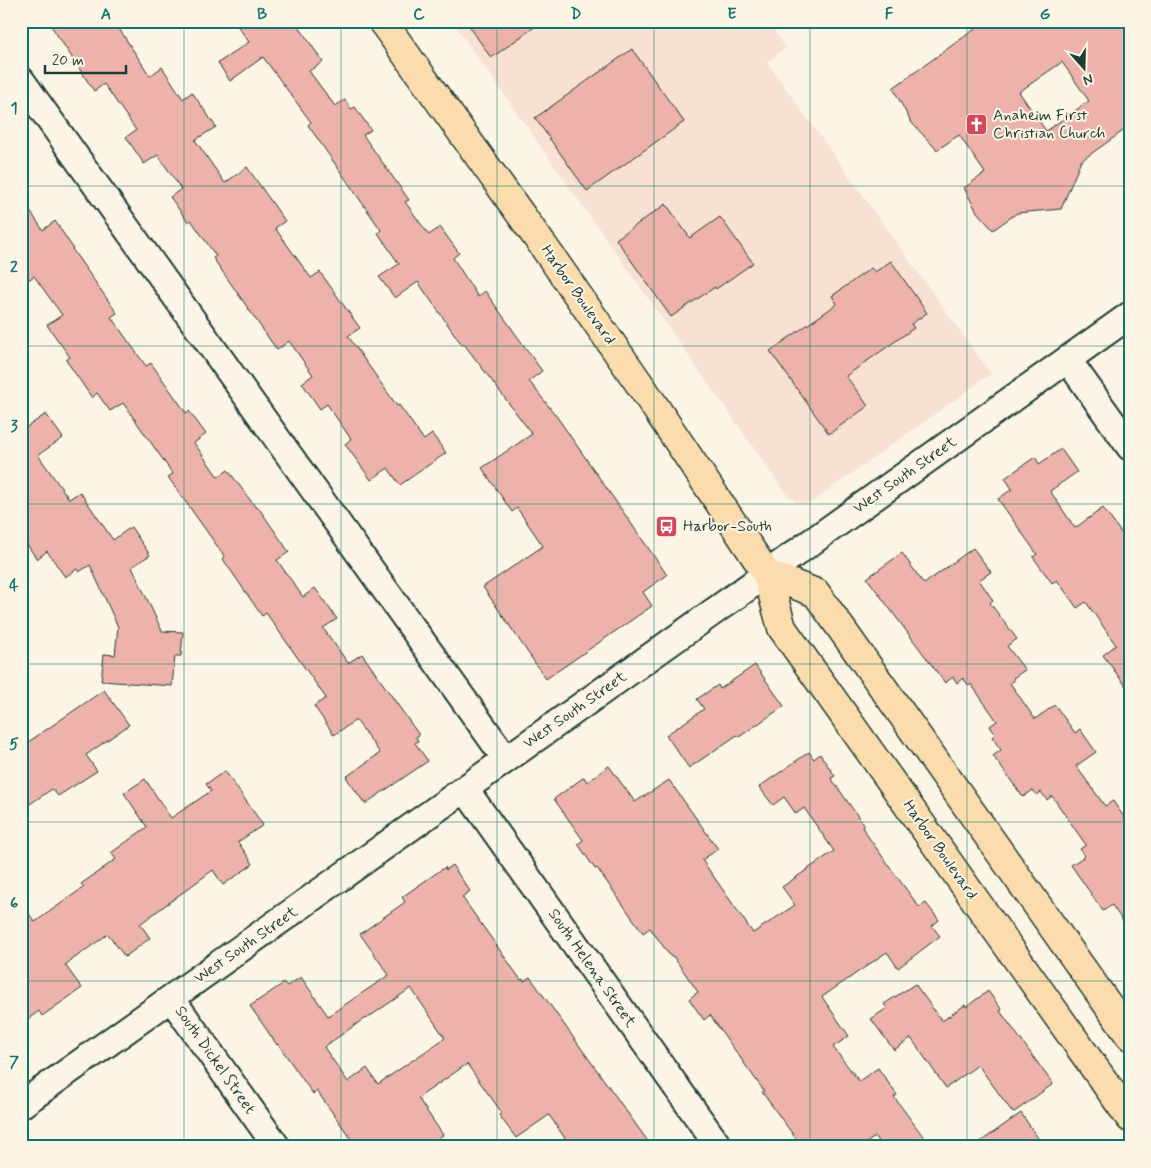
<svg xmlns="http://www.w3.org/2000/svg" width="1151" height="1168" viewBox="0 0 1151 1168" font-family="Mynerve,sans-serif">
	<rect width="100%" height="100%" fill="#fcf5e5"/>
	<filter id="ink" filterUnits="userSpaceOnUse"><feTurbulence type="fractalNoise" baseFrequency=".02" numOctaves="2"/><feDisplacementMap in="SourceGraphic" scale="10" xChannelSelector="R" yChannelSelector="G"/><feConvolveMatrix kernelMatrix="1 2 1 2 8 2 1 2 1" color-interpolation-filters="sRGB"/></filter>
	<g filter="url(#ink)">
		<path fill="#f8e1d3" d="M 452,21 L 768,21 L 786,48 L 767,62 L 991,374 L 812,502 L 805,504 L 796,502 L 787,495 Z"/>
		<path fill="#edb2aa" stroke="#1f3d34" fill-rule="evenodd" d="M 48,21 L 114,21 L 150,76 L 162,67 L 183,99 L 192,92 L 216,127 L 195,140 L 225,183 L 247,167 L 285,221 L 275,228 L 311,278 L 320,272 L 360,328 L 348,336 L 397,406 L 399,405 L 424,440 L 432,434 L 446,453 L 400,485 L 388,468 L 371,480 L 345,444 L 351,439 L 327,404 L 320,409 L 302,383 L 313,375 L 289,341 L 277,350 L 213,258 L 216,256 L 191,220 L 188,222 L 170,197 L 181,189 L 158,155 L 144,164 L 126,137 L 136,130 L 104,84 L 94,91 Z
			M 234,21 L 295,21 L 323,62 L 309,71 L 335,106 L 345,100 L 351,109 L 355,107 L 371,130 L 363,135 L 409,200 L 405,202 L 429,235 L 440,227 L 459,253 L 453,258 L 478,297 L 485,291 L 542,371 L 529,381 L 557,417 L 667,575 L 643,592 L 652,606 L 546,679 L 483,587 L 543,546 L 517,508 L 512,512 L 482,468 L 532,434 L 464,344 L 462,345 L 418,282 L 395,298 L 379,277 L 399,264 L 378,233 L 381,230 L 308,125 L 311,122 L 263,57 L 230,81 L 218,63 L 249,42 Z
			M 466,21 L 543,21 L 491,58 Z
			M 986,21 L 1130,21 L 1130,126 L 1081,161 L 1061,209 L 1017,213 L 993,230 L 977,212 L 964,188 L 985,173 L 959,135 L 937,150 L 911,122 L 893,88 ZM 1062,62 L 1089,101 L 1046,131 L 1019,92 Z
			M 632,49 L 684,122 L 587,191 L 535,118 Z
			M 21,198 L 43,230 L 55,221 L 73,248 L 72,249 L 117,313 L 111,317 L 146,366 L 151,363 L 186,413 L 189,411 L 206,434 L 194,443 L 218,477 L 228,470 L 256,508 L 258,507 L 289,552 L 277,560 L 303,597 L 315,588 L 337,619 L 323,628 L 348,663 L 362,654 L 419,735 L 416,737 L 418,741 L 415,743 L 428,761 L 365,804 L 346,777 L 380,753 L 356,720 L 334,735 L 314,706 L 326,698 L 266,613 L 262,616 L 223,559 L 225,557 L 168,477 L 173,474 L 123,403 L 110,411 L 97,393 L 92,398 L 66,360 L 70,357 L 47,325 L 62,315 L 34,276 L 21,285 Z
			M 666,204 L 690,238 L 720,217 L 753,263 L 716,289 L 715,287 L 671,317 L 616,239 Z
			M 891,261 L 927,313 L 911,324 L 914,328 L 846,376 L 868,406 L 829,434 L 770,351 L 837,304 L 832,296 L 871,268 L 875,272 Z
			M 46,414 L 63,438 L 38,455 L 69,499 L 80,492 L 113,540 L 131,527 L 150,555 L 132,567 L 162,631 L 183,632 L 181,656 L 175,656 L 172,686 L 101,681 L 104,654 L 115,655 L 118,627 L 90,565 L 79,572 L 77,569 L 65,577 L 47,551 L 37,559 L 21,536 L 21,431 Z
			M 1061,449 L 1077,472 L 1050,491 L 1075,528 L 1103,508 L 1130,545 L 1130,692 L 1103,655 L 1116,645 L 1086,602 L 1077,608 L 1057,580 L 1052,583 L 1033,557 L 1037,554 L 998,499 L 1012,489 L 1005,478 L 1035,457 L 1039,464 Z
			M 973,548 L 991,572 L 979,580 L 993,600 L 990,603 L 1017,639 L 1007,646 L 1025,670 L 1013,678 L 1015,680 L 1010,683 L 1035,719 L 1055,705 L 1075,733 L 1080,729 L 1096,752 L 1076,766 L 1105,806 L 1113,801 L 1130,826 L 1130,932 L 1112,905 L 1103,911 L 1071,865 L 1085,856 L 1080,849 L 1086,845 L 1052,796 L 1047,800 L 1041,792 L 1037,795 L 1033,790 L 1023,797 L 993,756 L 1001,750 L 992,737 L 995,734 L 990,726 L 997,721 L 971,684 L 969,686 L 963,678 L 957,683 L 953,677 L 945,683 L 867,578 L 902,553 L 924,584 Z
			M 755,665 L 784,706 L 739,737 L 737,735 L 689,768 L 666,735 L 704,709 L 697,699 L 718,685 L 720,689 Z
			M 104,690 L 129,725 L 86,755 L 97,771 L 58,796 L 52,789 L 21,810 L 21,747 Z
			M 809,752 L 814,759 L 820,754 L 835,776 L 831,778 L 864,825 L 862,827 L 869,838 L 919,907 L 926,903 L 939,920 L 932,926 L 940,936 L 898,968 L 887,952 L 822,997 L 849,1036 L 833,1047 L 859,1081 L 878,1068 L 897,1095 L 894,1097 L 931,1147 L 882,1147 L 875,1137 L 860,1147 L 802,1147 L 762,1092 L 764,1091 L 719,1028 L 710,1015 L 704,1020 L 689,999 L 698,992 L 673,956 L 671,957 L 650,928 L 643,933 L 597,868 L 595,869 L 578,844 L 583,840 L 554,799 L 584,777 L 587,782 L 609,766 L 635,802 L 669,780 L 718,849 L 702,860 L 753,933 L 795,905 L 782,887 L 834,851 L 804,808 L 796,814 L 784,797 L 773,805 L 759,787 Z
			M 225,771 L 263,825 L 238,842 L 253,864 L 223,885 L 213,870 L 140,924 L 150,938 L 125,957 L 108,934 L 65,965 L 82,988 L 42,1016 L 39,1011 L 21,1024 L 21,903 L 35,922 L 84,887 L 81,884 L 116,859 L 111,853 L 147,827 L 124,793 L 145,779 L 171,818 L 211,791 L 206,784 Z
			M 452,865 L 470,891 L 462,897 L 521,980 L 523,979 L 524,981 L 530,977 L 652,1147 L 571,1147 L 549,1115 L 516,1138 L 499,1115 L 502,1113 L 467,1064 L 418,1098 L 443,1135 L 426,1147 L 357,1147 L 317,1091 L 313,1094 L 278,1044 L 277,1045 L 264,1026 L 250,1006 L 284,983 L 287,986 L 301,977 L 328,1016 L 389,975 L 360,934 L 405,902 L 402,897 L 445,867 L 446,870 ZM 411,988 L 445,1038 L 378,1084 L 367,1068 L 348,1082 L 324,1047 L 365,1018 L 366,1019 Z
			M 915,984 L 942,1021 L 965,1005 L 966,1007 L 988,991 L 1002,1010 L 1000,1011 L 1053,1084 L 1013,1113 L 978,1065 L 946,1088 L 911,1038 L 894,1050 L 871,1019 L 887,1008 L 884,1004 Z
			M 1021,1113 L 1044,1147 L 973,1147 Z"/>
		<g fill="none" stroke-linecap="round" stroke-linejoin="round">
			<defs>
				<path id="minor" d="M 21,80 L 506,759
					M 1068,360 L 1130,447
					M 465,789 L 719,1147
					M 171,998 L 277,1147
					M 21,1105 L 1130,315"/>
				<path id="major" d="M 382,21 L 554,261 L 641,386 L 767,574 L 782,628 L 1130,1118
					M 767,574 L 816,593 L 1130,1036"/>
			</defs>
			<use href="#minor" stroke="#1f3d34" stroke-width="30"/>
			<use href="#major" stroke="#1f3d34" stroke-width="31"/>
			<use href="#minor" stroke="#fcf5e5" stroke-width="26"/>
			<use href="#major" stroke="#fcdcac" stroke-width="28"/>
		</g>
	</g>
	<path fill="none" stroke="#0f766e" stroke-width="1" stroke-opacity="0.55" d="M 184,21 L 184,1147M 341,21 L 341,1147M 497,21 L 497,1147M 654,21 L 654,1147M 810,21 L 810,1147M 967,21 L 967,1147M 21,186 L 1130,186M 21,346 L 1130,346M 21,504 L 1130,504M 21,664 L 1130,664M 21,822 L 1130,822M 21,981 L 1130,981"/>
	<defs>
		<symbol id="church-square" viewBox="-11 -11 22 22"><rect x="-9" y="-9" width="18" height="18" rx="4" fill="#d1495b" stroke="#fcf5e5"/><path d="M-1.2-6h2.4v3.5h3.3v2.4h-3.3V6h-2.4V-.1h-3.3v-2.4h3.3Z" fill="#fff"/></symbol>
		<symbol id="bus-square" viewBox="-11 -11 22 22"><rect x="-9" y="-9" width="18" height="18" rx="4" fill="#d1495b" stroke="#fcf5e5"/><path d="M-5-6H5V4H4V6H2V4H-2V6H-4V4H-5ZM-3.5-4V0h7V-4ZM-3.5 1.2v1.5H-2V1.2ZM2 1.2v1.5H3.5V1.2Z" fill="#fff"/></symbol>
	</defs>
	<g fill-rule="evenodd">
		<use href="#church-square" x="964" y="112" width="25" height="25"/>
		<use href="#bus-square" x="654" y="514" width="25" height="25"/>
	</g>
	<g text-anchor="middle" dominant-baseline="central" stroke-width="4" stroke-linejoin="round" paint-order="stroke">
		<g font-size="16" fill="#1f3d34" stroke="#fcf5e5" text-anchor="start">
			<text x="993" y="115">Anaheim First<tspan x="993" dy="18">Christian Church</tspan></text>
			<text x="683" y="526">Harbor-South</text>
		</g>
		<g font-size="16" fill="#1f3d34" stroke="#fcf5e5">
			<text transform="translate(578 295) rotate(55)">Harbor Boulevard</text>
			<text transform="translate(905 475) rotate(-35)">West South Street</text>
			<text transform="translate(575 710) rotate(-35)">West South Street</text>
			<text transform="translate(940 850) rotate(55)">Harbor Boulevard</text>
			<text transform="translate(246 945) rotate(-35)">West South Street</text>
			<text transform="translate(592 968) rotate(55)">South Helena Street</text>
			<text transform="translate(215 1060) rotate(55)">South Dickel Street</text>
		</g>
	</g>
	<rect width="1151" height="1168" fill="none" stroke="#fcf5e5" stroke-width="55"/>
	<g transform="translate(1084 68) rotate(160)" stroke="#fcf5e5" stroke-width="4" paint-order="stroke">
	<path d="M0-4L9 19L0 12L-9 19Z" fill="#1f3d34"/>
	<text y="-8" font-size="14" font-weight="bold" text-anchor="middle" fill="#1f3d34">N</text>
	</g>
	<path d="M45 65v8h81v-8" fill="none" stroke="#1f3d34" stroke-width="2.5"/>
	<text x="52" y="65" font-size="15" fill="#1f3d34" stroke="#fcf5e5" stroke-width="4" paint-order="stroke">20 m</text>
	<rect x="28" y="28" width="1096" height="1112" fill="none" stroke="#0f766e" stroke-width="2"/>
	<g font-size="16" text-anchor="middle" font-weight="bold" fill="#0f766e">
		<text x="106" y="19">A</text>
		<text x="262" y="19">B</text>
		<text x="419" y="19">C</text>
		<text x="576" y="19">D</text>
		<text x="732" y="19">E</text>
		<text x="889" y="19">F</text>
		<text x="1045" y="19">G</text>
		<text x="14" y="113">1</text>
		<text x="14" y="272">2</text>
		<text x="14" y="431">3</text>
		<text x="14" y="590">4</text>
		<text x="14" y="749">5</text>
		<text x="14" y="908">6</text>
		<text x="14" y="1067">7</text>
	</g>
</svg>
